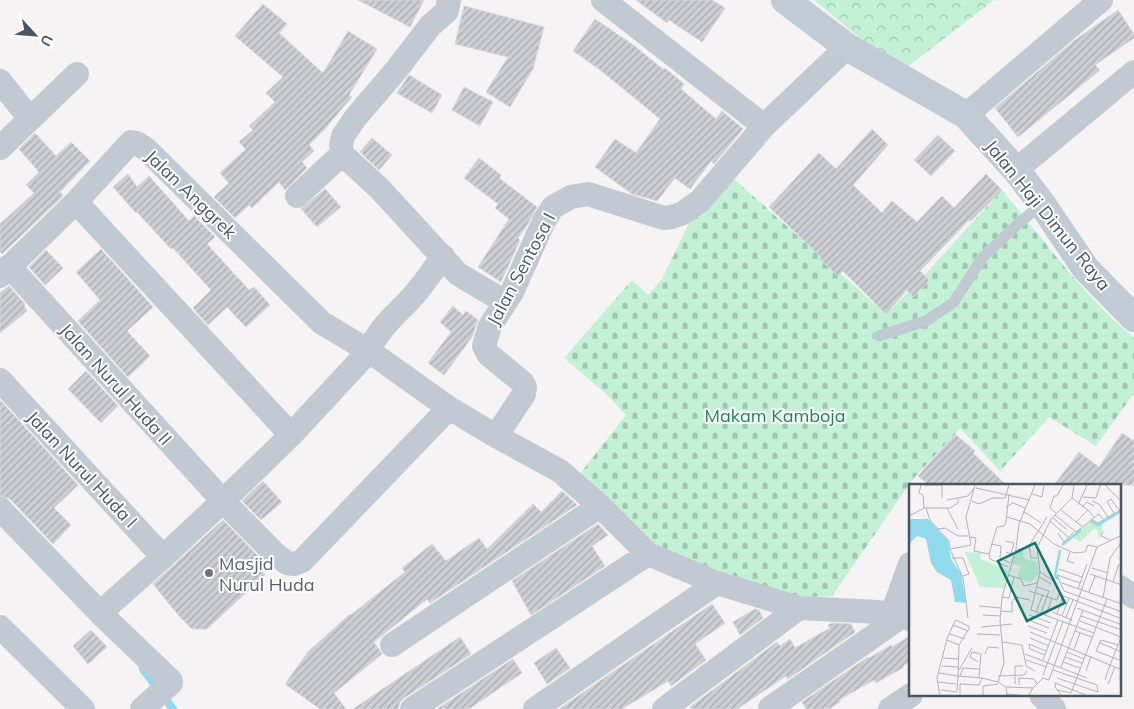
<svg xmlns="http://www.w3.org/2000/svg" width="1134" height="709" viewBox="0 0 1134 709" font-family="Mulish,sans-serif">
	<defs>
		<pattern id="forest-crowns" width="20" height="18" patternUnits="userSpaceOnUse" patternTransform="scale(1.25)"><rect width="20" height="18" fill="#c3f1d5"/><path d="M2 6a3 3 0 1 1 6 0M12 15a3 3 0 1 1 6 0" fill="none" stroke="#a0c6b0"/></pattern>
		<pattern id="cemetery-stones" width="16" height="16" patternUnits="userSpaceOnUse" patternTransform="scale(1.25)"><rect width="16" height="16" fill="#c3f1d5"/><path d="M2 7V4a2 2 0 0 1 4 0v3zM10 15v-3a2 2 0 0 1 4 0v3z" fill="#a0c6b0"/></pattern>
		<pattern id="building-hatch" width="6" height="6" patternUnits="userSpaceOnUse" patternTransform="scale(1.25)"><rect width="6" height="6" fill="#cdcfd5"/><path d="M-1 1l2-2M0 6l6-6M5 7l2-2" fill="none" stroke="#a8abb0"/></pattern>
	</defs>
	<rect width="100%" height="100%" fill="#f5f3f3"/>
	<path fill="url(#forest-crowns)" d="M 814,0 L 994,0 L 901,72 Z"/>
	<path fill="url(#cemetery-stones)" d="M 726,172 L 886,314 L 920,280 L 1002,190 C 1044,240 1083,296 1134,338 L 1134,393 L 1096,446 L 1049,417 L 1000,471 L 960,428 L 913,479 L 832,596 L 791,598 L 648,545 L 579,475 L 626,415 L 605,393 L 564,358 L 632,280 L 648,295 L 662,279 L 698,205 Z"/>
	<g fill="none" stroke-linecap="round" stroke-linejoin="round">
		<path stroke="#90daee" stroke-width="8" d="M 143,669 L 173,709"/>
	</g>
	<path fill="url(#building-hatch)" stroke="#d7d9de" d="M 358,0 L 424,0 L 410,27 Z
		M 636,0 L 712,0 L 725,8 L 702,42 L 669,20 L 667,23 Z
		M 263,4 L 287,24 L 279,33 L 323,73 L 348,31 L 377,49 L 349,95 L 352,97 L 328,125 L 328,126 L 309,145 L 314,151 L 302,162 L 307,168 L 285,190 L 279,182 L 252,208 L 249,205 L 235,218 L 214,197 L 229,183 L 220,173 L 246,149 L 239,142 L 253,130 L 249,126 L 275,102 L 266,93 L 283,77 L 235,36 Z
		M 464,6 L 544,27 L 533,69 L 510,107 L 486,92 L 508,57 L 455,44 Z
		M 1118,10 L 1134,34 L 1134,38 L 1095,65 L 1100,70 L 1018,137 L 995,108 L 1075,40 Z
		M 595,19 L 632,44 L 664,70 L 665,68 L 684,84 L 681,89 L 716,119 L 722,111 L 743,129 L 714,164 L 711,161 L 690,189 L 675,178 L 657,201 L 632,194 L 595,167 L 615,139 L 636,153 L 660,119 L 599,69 L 573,51 Z
		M 409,75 L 442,95 L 432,113 L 397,93 Z
		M 464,87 L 493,102 L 480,126 L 452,110 Z
		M 872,129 L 888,145 L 853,185 L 882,213 L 892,201 L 917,222 L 942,196 L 954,208 L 986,174 L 1002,190 L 971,221 L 969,220 L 920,271 L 929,280 L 913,297 L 907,290 L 886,314 L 843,271 L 838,276 L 820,259 L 821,257 L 769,207 L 819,153 L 836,169 Z
		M 35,133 L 56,156 L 71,142 L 90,161 L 60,192 L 63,196 L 2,254 L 0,252 L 0,224 L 34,193 L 26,185 L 39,172 L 19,149 Z
		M 938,135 L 955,151 L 931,176 L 914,160 Z
		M 372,138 L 392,155 L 379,170 L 360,152 Z
		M 479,158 L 501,175 L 499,178 L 537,207 L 526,227 L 518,238 L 520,240 L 501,282 L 478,267 L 509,219 L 495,208 L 498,204 L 464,178 Z
		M 128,174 L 137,187 L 149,176 L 189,221 L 194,216 L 215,237 L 207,244 L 249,290 L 254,287 L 270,305 L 246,327 L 227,307 L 208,325 L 193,308 L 211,290 L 173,248 L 171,249 L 137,212 L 136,213 L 113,187 Z
		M 325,189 L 341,207 L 317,227 L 301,209 Z
		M 101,249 L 153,307 L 127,331 L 150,356 L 128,377 L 78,321 L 100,300 L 76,272 Z
		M 46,250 L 63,268 L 45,285 L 29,267 Z
		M 9,286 L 25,304 L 24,306 L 27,311 L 0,333 L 0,293 Z
		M 453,306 L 463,315 L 466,311 L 478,320 L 472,337 L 444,375 L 428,363 L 451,332 L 440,322 Z
		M 86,371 L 118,406 L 101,423 L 68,389 Z
		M 0,400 L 78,485 L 54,508 L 71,525 L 53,544 L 10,499 L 0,496 Z
		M 1122,433 L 1134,441 L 1134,485 L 1054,485 L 1079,452 L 1099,467 Z
		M 955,434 L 975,451 L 973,453 L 1006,485 L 929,485 L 918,476 Z
		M 263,481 L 282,502 L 261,520 L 242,501 Z
		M 562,491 L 577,505 L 430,603 L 427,599 L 374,642 L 382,654 L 334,693 L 346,709 L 320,709 L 285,684 L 308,652 L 350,614 L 351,615 L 405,572 L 402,568 L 432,544 L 446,561 L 479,538 L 487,549 L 533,504 L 541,512 Z
		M 223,520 L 258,556 L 253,562 L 265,575 L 207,629 L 192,629 L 179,616 L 153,584 Z
		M 598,524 L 608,535 L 592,546 L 605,566 L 531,615 L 512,581 Z
		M 712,604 L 725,623 L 695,644 L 706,660 L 671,686 L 668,681 L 622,709 L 559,709 Z
		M 755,609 L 759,610 L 763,618 L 740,635 L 733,622 Z
		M 832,623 L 851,624 L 855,632 L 788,679 L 786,676 L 737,709 L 692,709 L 690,707 L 777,642 L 780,646 L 790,639 L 795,648 L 830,628 L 828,625 Z
		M 91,630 L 107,647 L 88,664 L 73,646 Z
		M 910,636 L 910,661 L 903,666 L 904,667 L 876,683 L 874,680 L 839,700 L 840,702 L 829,709 L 806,709 L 802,702 L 868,657 L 869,658 L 891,645 L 892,647 Z
		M 460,637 L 471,654 L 404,698 L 400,702 L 398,709 L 353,709 Z
		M 556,648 L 570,668 L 547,684 L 534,663 Z
		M 513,659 L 522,673 L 469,709 L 437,709 Z"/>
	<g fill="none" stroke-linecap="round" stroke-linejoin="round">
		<path stroke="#c1cad2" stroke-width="11" d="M 879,336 L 926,321 L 953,303 L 983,257 L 1019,223 L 1042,204"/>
		<path stroke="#c1cad2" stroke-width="24" d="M 449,0 L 447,11 L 430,26 L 397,69 L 356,117 L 343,136 L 341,145 L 342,154 L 380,189 L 458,274 L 505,302
			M 603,0 L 764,126
			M 0,81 L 30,119
			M 966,115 L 1101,0
			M 0,148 L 77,74
			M 1016,170 L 1134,72
			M 297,196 L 342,154
			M 76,202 L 291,435
			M 9,266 L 223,501 L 274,553 L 287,563 L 294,564 L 302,561 L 449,408
			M 0,276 L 76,202 L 131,142 L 137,143 L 146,149 L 322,323 L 369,351 L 449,408 L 496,436 L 560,471 L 600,506 L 648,554 L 717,583 L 799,608 L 878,612 L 910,619
			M 0,380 L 163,557
			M 496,436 L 524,394 L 525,387 L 522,382 L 488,354 L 484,346 L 490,326 L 512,292 L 544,221 L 553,207 L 571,197 L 588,194 L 664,218 L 672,217 L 683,213 L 700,201 L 764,126 L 847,47
			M 0,509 L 100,613
			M 1120,587 L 1134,597
			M 892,614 L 910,564
			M 0,627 L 83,709
			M 392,645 L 600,506
			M 1041,695 L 1054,709
			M 770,708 L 901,617
			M 142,709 L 171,683 L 171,681 L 100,613 L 163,557 L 223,501 L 291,435 L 369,351 C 379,327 398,313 415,294 C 425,282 434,269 443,256
			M 412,709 L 648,554
			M 535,709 L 717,583
			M 664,709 L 799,608
			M 890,709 L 911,695"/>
		<path stroke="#c1cbd6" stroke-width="28" d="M 785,0 L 847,47 L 966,115 L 1016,170 L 1042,204 L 1086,269 L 1134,318"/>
	</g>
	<circle fill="#6b7280" stroke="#fff" stroke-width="2" cx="209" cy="573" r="5"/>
	<g text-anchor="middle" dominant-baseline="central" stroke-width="4" stroke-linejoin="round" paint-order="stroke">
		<g font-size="18" fill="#4a5661" stroke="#fff">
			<text transform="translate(191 194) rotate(44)">Jalan Anggrek</text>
			<text transform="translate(1048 215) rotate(51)">Jalan Haji Dimun Raya</text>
			<text transform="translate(521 269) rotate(-62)">Jalan Sentosa I</text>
			<text transform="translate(116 384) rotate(48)">Jalan Nurul Huda II</text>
			<text transform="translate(82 469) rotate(47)">Jalan Nurul Huda I</text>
		</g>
		<g font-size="18" fill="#17864f" stroke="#fff">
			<text x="775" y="415">Makam Kamboja</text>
		</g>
		<g font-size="18" fill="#5b616d" stroke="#fff" text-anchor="start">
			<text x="219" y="563">Masjid<tspan x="219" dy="21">Nurul Huda</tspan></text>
		</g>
	</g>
	<g transform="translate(909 484)">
		<rect width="212" height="212" fill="#f5f3f3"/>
		<path d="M 183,36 L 188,40 L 195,36 L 191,53 L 189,53 L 189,46 L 185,45 L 171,58 L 163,53 ZM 56,68 L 72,69 L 71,74 L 99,87 L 95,104 L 71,103 Z" fill="#c3f1d5"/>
		<path d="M 107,66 L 113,67 L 116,75 L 128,78 L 130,89 L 122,98 L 108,94 L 112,82 L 102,79 Z" fill="#c3f1d5"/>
		<path d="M 0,35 L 19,35 L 39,57 L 42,75 L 52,90 L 57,119 L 46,118 L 42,96 L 28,88 L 22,79 L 17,55 L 8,52 L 0,60 Z" fill="#90daee"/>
		<path fill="none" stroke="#90daee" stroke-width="2.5" d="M 182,37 L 189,41 L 212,27M 153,61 L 172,46M 149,95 L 146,92 L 151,66"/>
		<path fill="none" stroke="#b1b4b9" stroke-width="1" d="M 12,1 L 10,9 L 14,11 L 15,24M 15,1 L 33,1 L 33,14M 165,1 L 163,14 L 142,35 L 128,64 L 131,88 L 122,126 L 185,149M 196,1 L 213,18M 67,4 L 121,16M 123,10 L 133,13 L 135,1M 174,13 L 187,14 L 191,1M 163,14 L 179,26M 38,16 L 59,12 L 66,3M 63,17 L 70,20 L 83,14 L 96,14 L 100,1M 183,17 L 190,20 L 199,33M 169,21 L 178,1M 97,23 L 104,19 L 116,24M 173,23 L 178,18 L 185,22M 17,24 L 21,36 L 40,57 L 41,65M 38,24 L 49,45M 152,26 L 167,38M 114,27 L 132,39M 147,29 L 141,24 L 145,12 L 148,12 L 154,1M 205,29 L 198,18 L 202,15 L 210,26M 146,31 L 167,48 L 190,30 L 194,35M 0,32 L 15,24 L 41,24 L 49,19 L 49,14M 98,33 L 121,40 L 145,60 L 165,69 L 176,68 L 179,61 L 188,63M 143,33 L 157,45M 182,35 L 189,39 L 213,25M 141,37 L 160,54M 173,42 L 167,38 L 179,26 L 185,33M 28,45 L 36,44 L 49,52 L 59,52M 194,47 L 192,52 L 201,56M 149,49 L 155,58 L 165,48M 61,53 L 67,54 L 65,67 L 80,70M 96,57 L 105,59 L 102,70 L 97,68M 82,60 L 92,62 L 91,74 L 101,79M 161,68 L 158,77 L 165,79M 43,74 L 54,74 L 60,90 L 54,92M 128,74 L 122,74 L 120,62 L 138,33M 99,83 L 81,75 L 80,70 L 88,43 L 95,42 L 97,38 L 100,10M 183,84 L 199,89M 150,85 L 173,93M 131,88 L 146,98M 181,90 L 213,101M 99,91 L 112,95 L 115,102 L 128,99M 148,91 L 155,107 L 213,128M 148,91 L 171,99M 129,92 L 142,100M 204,98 L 210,80M 153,99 L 213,120M 128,103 L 140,107 L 132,129M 169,105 L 178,80M 120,107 L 148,116 L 150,110 L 213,135M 180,108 L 186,92M 93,113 L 100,114 L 105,93M 194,114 L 201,74 L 213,58M 103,118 L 107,113 L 121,116M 70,122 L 92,124M 168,124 L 213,141M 92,127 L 103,128 L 103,118M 127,128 L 134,110M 143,128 L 163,136M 148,130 L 154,112M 74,131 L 91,132M 120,131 L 142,139M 137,131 L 143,114M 124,132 L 122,137 L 140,144M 153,132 L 160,114M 172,132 L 213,146M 157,133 L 164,116M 59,134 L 54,94 L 41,65 L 62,61 L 57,33 L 66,1M 171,137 L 212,153M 44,141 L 47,136 L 61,143 L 50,161M 119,142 L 138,149M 72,143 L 103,140M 166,147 L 183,153M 121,148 L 201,181 L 196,196M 41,150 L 56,155M 68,150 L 91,151M 213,151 L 201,181 L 213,186M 121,154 L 140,162M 38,156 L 50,161 L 49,192 L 73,194 L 70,201 L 51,200 L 51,212M 93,158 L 113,161 L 117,182 L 126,187M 191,159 L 213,168M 120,160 L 121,165 L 136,171M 120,160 L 137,167M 209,161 L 192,156 L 187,167 L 213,177M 165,165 L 171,149M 158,168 L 175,175M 76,170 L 79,163 L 90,164M 116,170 L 178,194M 156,173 L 173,179M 34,174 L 49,175M 117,176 L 138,183M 134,176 L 149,136M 69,178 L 61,173 L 63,168 L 72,170 L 70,193M 154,178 L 171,184M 33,182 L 49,183M 152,183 L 174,126M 50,186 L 63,164M 144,186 L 188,201 L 189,208 L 148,194M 177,187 L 182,172M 30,189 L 49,192 L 48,207M 134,191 L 154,138M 51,192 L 54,184 L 70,185M 89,192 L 115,191 L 118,187M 73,194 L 89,198M 29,198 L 47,200M 147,198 L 146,203 L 153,212M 146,199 L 179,212M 106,200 L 106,182 L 114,182M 199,200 L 206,183M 110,201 L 110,194 L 125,195 L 128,200M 97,203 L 124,204 L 134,194 L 140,196 L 188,63 L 213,51M 32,206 L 48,208M 148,206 L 162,209 L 198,115M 98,210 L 119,212 L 124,204M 31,212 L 28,194 L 38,155 L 44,141 L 59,147M 74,212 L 74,202 L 89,200M 98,212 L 97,203 L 89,198 L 95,179 L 91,137 L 93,113 L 107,65 L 110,40 L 126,1"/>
		<path fill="#0f766e" fill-opacity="0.15" stroke="#0f766e" stroke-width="2.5" d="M 126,59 L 156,119 L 118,137 L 89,77 Z"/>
		<rect width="212" height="212" fill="none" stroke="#4a5661" stroke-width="2.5"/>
	</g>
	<g transform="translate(35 35) rotate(116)" stroke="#ffffff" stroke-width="4" paint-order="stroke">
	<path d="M0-4L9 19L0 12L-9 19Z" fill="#4a5661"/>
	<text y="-8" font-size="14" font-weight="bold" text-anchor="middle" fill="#4a5661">U</text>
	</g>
</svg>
